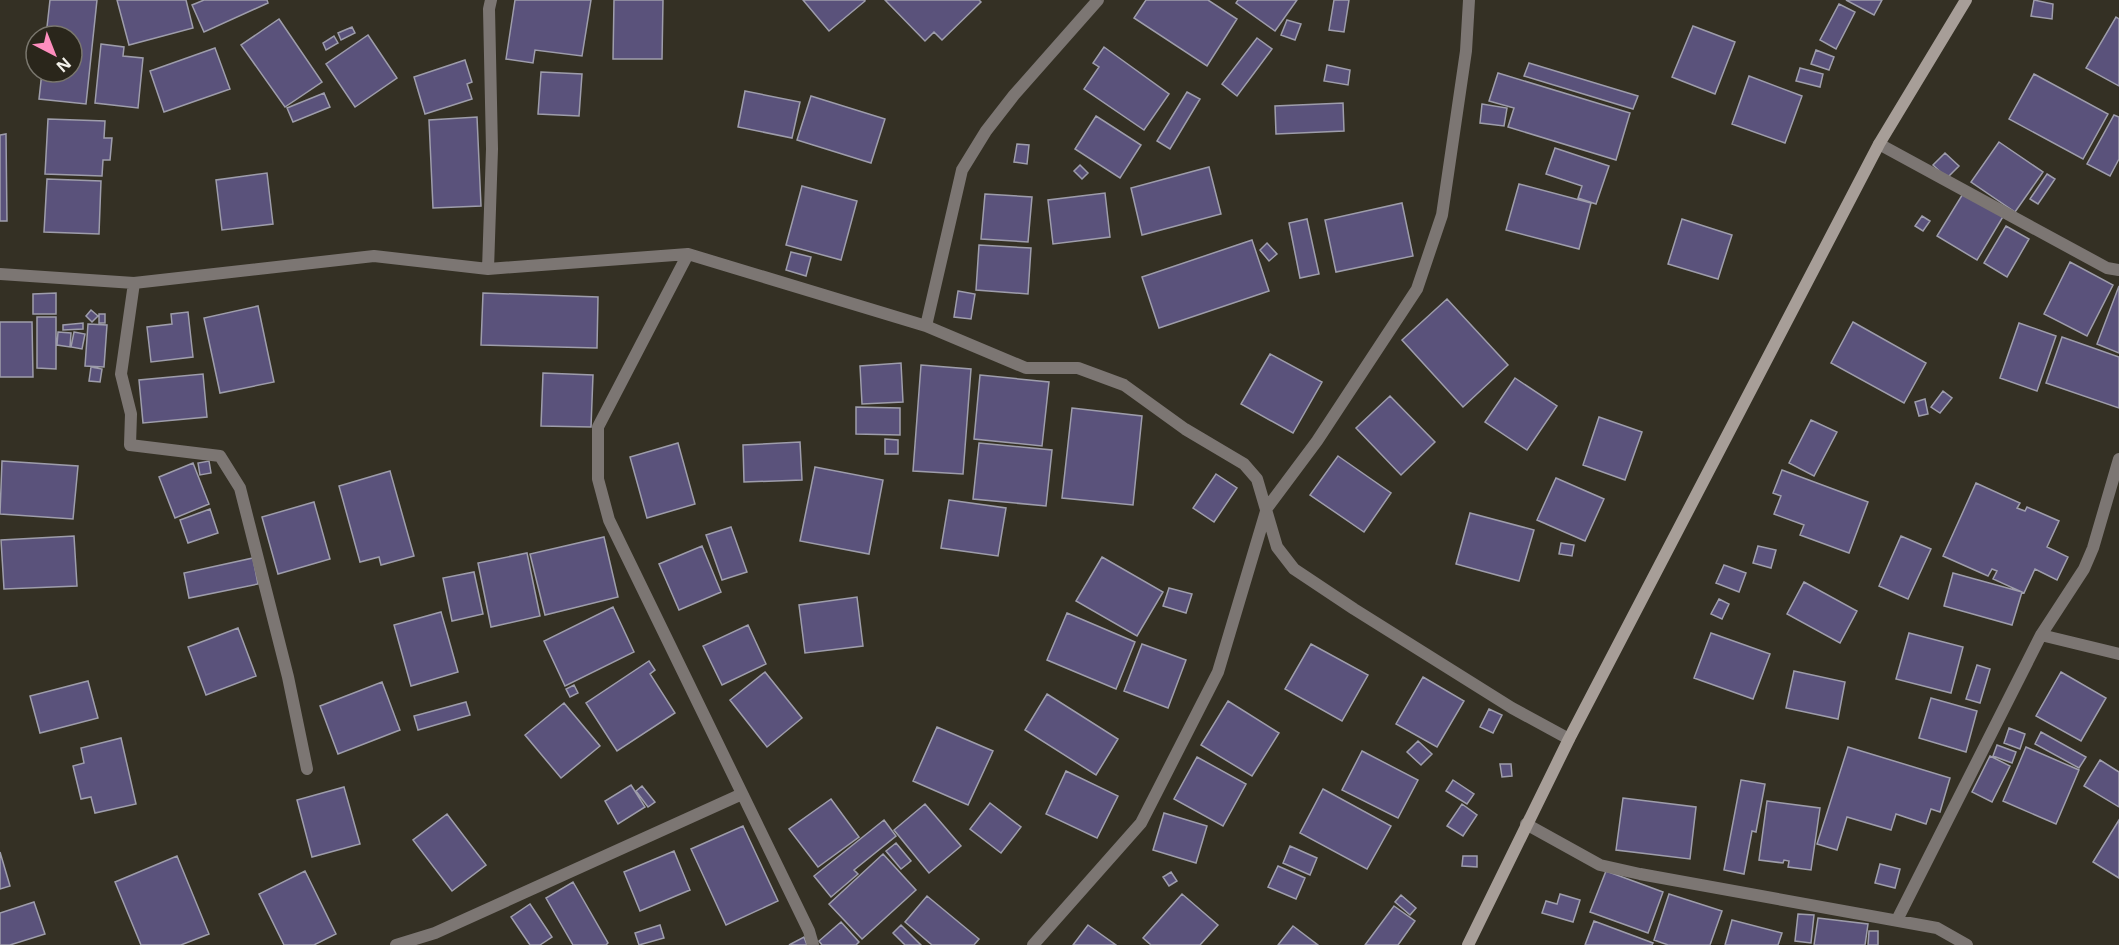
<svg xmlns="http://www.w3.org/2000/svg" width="2119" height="945" viewBox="0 0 2119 945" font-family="'Open Sans',sans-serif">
	<rect width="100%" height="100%" fill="#343024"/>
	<path fill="#5a527b" stroke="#9e9dab" stroke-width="1.5" d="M 50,0 L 97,0 L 86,104 L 39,99 L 42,72 L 72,72 L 72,36 L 46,36 Z
		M 117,0 L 186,0 L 193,28 L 129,45 Z
		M 204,0 L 267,0 L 268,3 L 204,32 L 192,5 Z
		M 515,0 L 591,0 L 582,56 L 535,50 L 533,63 L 506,59 Z
		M 614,0 L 663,0 L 662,59 L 613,59 Z
		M 803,0 L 865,0 L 865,1 L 829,31 Z
		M 885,0 L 979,0 L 981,2 L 942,40 L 934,32 L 925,41 Z
		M 1146,0 L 1208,0 L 1237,19 L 1207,66 L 1134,18 Z
		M 1238,0 L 1297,0 L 1275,31 L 1236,3 Z
		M 1334,0 L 1349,0 L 1344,32 L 1329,30 Z
		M 1846,0 L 1882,0 L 1874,15 Z
		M 2034,0 L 2053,4 L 2052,19 L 2031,16 Z
		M 1839,4 L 1855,12 L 1836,49 L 1820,40 Z
		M 2116,17 L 2119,19 L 2119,86 L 2086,68 Z
		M 279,19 L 322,82 L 285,107 L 241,45 Z
		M 1287,20 L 1301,24 L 1295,40 L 1281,35 Z
		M 1693,26 L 1735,42 L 1715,94 L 1672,77 Z
		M 352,27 L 355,33 L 341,40 L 338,33 Z
		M 368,35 L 397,78 L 355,107 L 326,64 Z
		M 334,36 L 338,43 L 326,50 L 323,43 Z
		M 1257,38 L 1272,49 L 1237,96 L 1222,84 Z
		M 101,44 L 124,47 L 123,56 L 143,58 L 138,108 L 95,103 Z
		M 1104,47 L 1169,94 L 1144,130 L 1084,89 L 1099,67 L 1093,63 Z
		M 215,48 L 230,89 L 164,112 L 150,71 Z
		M 1816,50 L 1834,57 L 1829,70 L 1811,64 Z
		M 465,60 L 472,82 L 467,84 L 472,99 L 425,114 L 414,77 Z
		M 1529,63 L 1638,96 L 1633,109 L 1524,76 Z
		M 1327,65 L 1350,70 L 1348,85 L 1324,81 Z
		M 1800,68 L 1823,74 L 1820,87 L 1796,81 Z
		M 541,72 L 582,74 L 579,116 L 538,114 Z
		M 1498,73 L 1630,113 L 1616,160 L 1508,127 L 1514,108 L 1489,101 Z
		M 2034,74 L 2108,114 L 2083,159 L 2009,119 Z
		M 1749,76 L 1802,96 L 1785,143 L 1732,124 Z
		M 745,91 L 800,102 L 792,138 L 738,127 Z
		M 1187,92 L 1200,99 L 1170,149 L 1157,141 Z
		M 324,93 L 330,107 L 293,122 L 287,108 Z
		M 811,96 L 885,119 L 871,163 L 797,140 Z
		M 1343,103 L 1344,131 L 1276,134 L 1275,106 Z
		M 1482,104 L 1507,108 L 1504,126 L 1480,123 Z
		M 2114,115 L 2119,117 L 2119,159 L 2110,176 L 2087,164 Z
		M 1096,116 L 1141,145 L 1120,178 L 1075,149 Z
		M 477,117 L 481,206 L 433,208 L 429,120 Z
		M 48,119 L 105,121 L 104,138 L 112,138 L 110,160 L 103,160 L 102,176 L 45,174 Z
		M 6,134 L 7,221 L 0,221 L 0,135 Z
		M 1999,142 L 2043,172 L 2015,212 L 1971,182 Z
		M 1017,144 L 1029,145 L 1027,164 L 1014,162 Z
		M 1555,148 L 1609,166 L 1596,204 L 1578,198 L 1582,186 L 1546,174 Z
		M 1945,153 L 1959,166 L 1947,178 L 1933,165 Z
		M 1080,165 L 1088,173 L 1082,179 L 1074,171 Z
		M 1209,167 L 1221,214 L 1142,235 L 1131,188 Z
		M 267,173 L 273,224 L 222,230 L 216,180 Z
		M 2047,174 L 2055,179 L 2038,204 L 2030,199 Z
		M 47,179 L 101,181 L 99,234 L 44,232 Z
		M 1519,184 L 1591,203 L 1579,249 L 1506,230 Z
		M 802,186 L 857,201 L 841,260 L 786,245 Z
		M 1964,192 L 2004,215 L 1977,260 L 1937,236 Z
		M 1105,193 L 1110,237 L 1053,244 L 1048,200 Z
		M 985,194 L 1032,197 L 1028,242 L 981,239 Z
		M 1402,203 L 1413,256 L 1336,272 L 1325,220 Z
		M 1922,216 L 1930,221 L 1923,231 L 1915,226 Z
		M 1307,219 L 1319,274 L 1300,278 L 1289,223 Z
		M 1682,219 L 1732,235 L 1718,279 L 1668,264 Z
		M 2006,226 L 2029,239 L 2007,277 L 1984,263 Z
		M 1252,240 L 1269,291 L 1159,328 L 1142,277 Z
		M 1267,243 L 1277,254 L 1269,261 L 1260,250 Z
		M 979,245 L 1031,248 L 1028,294 L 976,290 Z
		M 791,252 L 811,257 L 806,276 L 786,270 Z
		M 2070,262 L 2113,285 L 2087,336 L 2044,314 Z
		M 2119,286 L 2119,353 L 2097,344 Z
		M 958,291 L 975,294 L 971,319 L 954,317 Z
		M 56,293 L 56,314 L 33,314 L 33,294 Z
		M 483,293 L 598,297 L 597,348 L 481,345 Z
		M 1447,299 L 1508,365 L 1463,407 L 1402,340 Z
		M 258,306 L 274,382 L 220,393 L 204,318 Z
		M 91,310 L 98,316 L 92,322 L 86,316 Z
		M 188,312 L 193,357 L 151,362 L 147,327 L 172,324 L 171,314 Z
		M 99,314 L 105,314 L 105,323 L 99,323 Z
		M 37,317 L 56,317 L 56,369 L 37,368 Z
		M 0,322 L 32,322 L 33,377 L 0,377 Z
		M 1853,322 L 1926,363 L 1904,403 L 1831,363 Z
		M 83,323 L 83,329 L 63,330 L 63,325 Z
		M 2019,323 L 2056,336 L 2037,391 L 2000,378 Z
		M 88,324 L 107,325 L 104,367 L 85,366 Z
		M 58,332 L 71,333 L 70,347 L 57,345 Z
		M 74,332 L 85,334 L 82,349 L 71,347 Z
		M 2062,337 L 2119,357 L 2119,408 L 2046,383 Z
		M 1270,354 L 1322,382 L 1293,433 L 1241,404 Z
		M 901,363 L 903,402 L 862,404 L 860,366 Z
		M 921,365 L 971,369 L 963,474 L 913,471 Z
		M 91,367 L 102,369 L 100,382 L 89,381 Z
		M 543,373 L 593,375 L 591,427 L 541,426 Z
		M 203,374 L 207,417 L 143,423 L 139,380 Z
		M 980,375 L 1049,382 L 1042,446 L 974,439 Z
		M 1515,378 L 1557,406 L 1527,450 L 1485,422 Z
		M 1943,391 L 1952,398 L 1940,413 L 1931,407 Z
		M 1390,396 L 1435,442 L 1401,475 L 1356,428 Z
		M 1925,399 L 1928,414 L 1919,416 L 1915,402 Z
		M 856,407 L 900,408 L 900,435 L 856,434 Z
		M 1072,408 L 1142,416 L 1133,505 L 1062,498 Z
		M 1599,417 L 1642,432 L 1625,480 L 1583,465 Z
		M 1811,420 L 1837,432 L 1814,476 L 1789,463 Z
		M 885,439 L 898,440 L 898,454 L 885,454 Z
		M 800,442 L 802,480 L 744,482 L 743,445 Z
		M 678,443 L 695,504 L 647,518 L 630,457 Z
		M 979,443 L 1052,450 L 1046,506 L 973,499 Z
		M 1338,456 L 1391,493 L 1364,532 L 1310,495 Z
		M 2,461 L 78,466 L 73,519 L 0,514 Z
		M 209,461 L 211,473 L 200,475 L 198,463 Z
		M 193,463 L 209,504 L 175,518 L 159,477 Z
		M 815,467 L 883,480 L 869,554 L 800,541 Z
		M 1782,470 L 1868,502 L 1849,553 L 1800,535 L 1804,525 L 1774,514 L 1781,496 L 1773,493 Z
		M 390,471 L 414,556 L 381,565 L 379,557 L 360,562 L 339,486 Z
		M 1216,474 L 1237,488 L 1214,522 L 1193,508 Z
		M 1556,478 L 1604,499 L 1585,541 L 1537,520 Z
		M 1976,483 L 2020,503 L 2017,508 L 2025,511 L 2027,507 L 2059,521 L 2047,547 L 2068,557 L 2057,580 L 2035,569 L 2024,593 L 1993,579 L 1997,571 L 1992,569 L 1988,576 L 1943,556 Z
		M 949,500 L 1006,508 L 998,556 L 941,548 Z
		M 314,502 L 330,559 L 278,574 L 262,517 Z
		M 210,509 L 218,533 L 188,543 L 180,520 Z
		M 1470,513 L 1534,530 L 1519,581 L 1456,564 Z
		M 731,527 L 747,572 L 722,580 L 706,535 Z
		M 74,536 L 77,586 L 4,589 L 1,540 Z
		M 1901,536 L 1931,549 L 1908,599 L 1879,586 Z
		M 604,537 L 618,597 L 545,615 L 530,554 Z
		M 1561,543 L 1574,545 L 1572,556 L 1559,554 Z
		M 702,546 L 721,592 L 679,610 L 659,564 Z
		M 1758,546 L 1776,550 L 1771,568 L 1753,563 Z
		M 527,553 L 540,616 L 491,627 L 478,563 Z
		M 1102,557 L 1163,592 L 1137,636 L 1076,601 Z
		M 253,558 L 258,584 L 189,598 L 184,573 Z
		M 1724,565 L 1746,573 L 1739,592 L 1716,583 Z
		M 474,572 L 483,614 L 452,621 L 443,578 Z
		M 1953,573 L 2022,592 L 2012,625 L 1944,606 Z
		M 1804,582 L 1857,611 L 1840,643 L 1787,614 Z
		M 1169,588 L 1192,594 L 1186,613 L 1163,606 Z
		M 857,597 L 863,646 L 805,653 L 799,605 Z
		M 1719,599 L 1729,604 L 1722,619 L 1711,614 Z
		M 613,607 L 634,652 L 565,686 L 544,641 Z
		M 441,612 L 458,672 L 411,686 L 394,625 Z
		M 1067,613 L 1135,642 L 1116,689 L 1047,660 Z
		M 748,625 L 766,664 L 722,685 L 703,646 Z
		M 238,628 L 256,676 L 206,695 L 188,647 Z
		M 1711,633 L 1770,654 L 1753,699 L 1694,678 Z
		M 1909,633 L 1963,647 L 1951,693 L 1896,679 Z
		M 1142,644 L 1186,660 L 1168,708 L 1124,691 Z
		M 1311,644 L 1368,675 L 1342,721 L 1285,689 Z
		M 649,661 L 655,670 L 650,674 L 675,713 L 617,751 L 586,703 Z
		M 1977,665 L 1990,669 L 1980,703 L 1966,699 Z
		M 1794,671 L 1845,682 L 1838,719 L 1786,708 Z
		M 765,672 L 802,718 L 767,747 L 730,700 Z
		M 2061,672 L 2106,698 L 2081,741 L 2036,716 Z
		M 1423,677 L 1464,701 L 1437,747 L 1396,724 Z
		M 88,681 L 98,718 L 40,733 L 30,696 Z
		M 382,682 L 400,730 L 338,754 L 320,706 Z
		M 574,685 L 578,693 L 570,697 L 566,689 Z
		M 1047,694 L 1118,739 L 1096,775 L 1025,730 Z
		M 1931,698 L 1977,711 L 1966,752 L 1919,738 Z
		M 1228,701 L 1279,733 L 1252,776 L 1201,745 Z
		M 466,702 L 470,715 L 418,730 L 414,716 Z
		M 564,703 L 600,746 L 561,778 L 525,735 Z
		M 1489,709 L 1502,715 L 1493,733 L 1480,727 Z
		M 937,727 L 993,751 L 968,805 L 913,781 Z
		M 2009,728 L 2025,734 L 2020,749 L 2004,743 Z
		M 2041,732 L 2086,757 L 2079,768 L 2035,744 Z
		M 121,738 L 136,804 L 95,813 L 91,797 L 81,799 L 73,766 L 84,763 L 81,748 Z
		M 1418,741 L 1432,754 L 1421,765 L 1407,752 Z
		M 1997,745 L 2016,752 L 2012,763 L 1993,756 Z
		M 1848,747 L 1950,778 L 1940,812 L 1931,809 L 1926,824 L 1896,814 L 1891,830 L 1847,817 L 1837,850 L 1817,844 Z
		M 2026,747 L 2079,770 L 2056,824 L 2003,801 Z
		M 1362,751 L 1418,780 L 1398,818 L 1342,790 Z
		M 1990,756 L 2010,766 L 1992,802 L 1972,792 Z
		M 1197,757 L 1246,784 L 1223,826 L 1174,799 Z
		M 2100,760 L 2119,772 L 2119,807 L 2084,786 Z
		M 1500,764 L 1511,764 L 1512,776 L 1502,777 Z
		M 1066,771 L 1118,796 L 1097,838 L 1046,814 Z
		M 1453,780 L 1474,794 L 1467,804 L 1446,791 Z
		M 1741,780 L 1765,784 L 1756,832 L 1752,831 L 1744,874 L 1724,870 Z
		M 631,785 L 645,807 L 618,824 L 605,801 Z
		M 642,786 L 655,802 L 648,807 L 636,791 Z
		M 344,787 L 360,844 L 312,857 L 297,800 Z
		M 1323,789 L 1391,826 L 1367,869 L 1300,833 Z
		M 1623,798 L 1696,807 L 1690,859 L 1616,850 Z
		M 831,799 L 859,837 L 818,867 L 789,829 Z
		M 1767,801 L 1820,808 L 1811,870 L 1788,867 L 1789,861 L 1784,860 L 1783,863 L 1759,860 Z
		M 990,803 L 1021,827 L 1001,853 L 970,829 Z
		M 925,804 L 961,846 L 929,873 L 894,830 Z
		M 1462,804 L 1477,815 L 1463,836 L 1447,826 Z
		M 1164,813 L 1207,826 L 1196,863 L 1153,850 Z
		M 447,814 L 486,865 L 452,891 L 413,840 Z
		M 884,820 L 896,836 L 854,870 L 858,874 L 831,897 L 814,876 Z
		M 2119,820 L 2119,878 L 2093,862 Z
		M 743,826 L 778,901 L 726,925 L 691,849 Z
		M 896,843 L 911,861 L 901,869 L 886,851 Z
		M 1290,846 L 1317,858 L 1310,875 L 1283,863 Z
		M 674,851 L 690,890 L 640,911 L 624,872 Z
		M 0,852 L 10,886 L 0,889 Z
		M 883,854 L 916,890 L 862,939 L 829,904 Z
		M 177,856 L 209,934 L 181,945 L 141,945 L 115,882 Z
		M 1463,856 L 1477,856 L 1477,867 L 1462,866 Z
		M 1880,864 L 1900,869 L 1895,888 L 1875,883 Z
		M 1278,866 L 1305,878 L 1296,899 L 1268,887 Z
		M 305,871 L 336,934 L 314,945 L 284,945 L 259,894 Z
		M 1606,871 L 1663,892 L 1648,933 L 1590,912 Z
		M 1171,872 L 1177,881 L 1169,886 L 1163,877 Z
		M 573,882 L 608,943 L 606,945 L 573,945 L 546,898 Z
		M 1182,894 L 1218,925 L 1200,945 L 1151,945 L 1143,938 Z
		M 1560,894 L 1580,900 L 1573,922 L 1542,913 L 1546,901 L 1557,904 Z
		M 1669,894 L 1722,911 L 1710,945 L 1668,945 L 1654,940 Z
		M 1401,895 L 1416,908 L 1410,915 L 1395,902 Z
		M 927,896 L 979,939 L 974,945 L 932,945 L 905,922 Z
		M 34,902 L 45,934 L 10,945 L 0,945 L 0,913 Z
		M 530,904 L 552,937 L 540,945 L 530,945 L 511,917 Z
		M 1394,906 L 1415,921 L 1398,945 L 1365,945 Z
		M 1798,914 L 1814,915 L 1811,943 L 1795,941 Z
		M 1818,918 L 1868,924 L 1865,945 L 1814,945 Z
		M 1732,920 L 1782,933 L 1778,945 L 1725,945 Z
		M 1594,921 L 1653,943 L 1652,945 L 1585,945 Z
		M 841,922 L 859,942 L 856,945 L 822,945 L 819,941 Z
		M 660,925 L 664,938 L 639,945 L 635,933 Z
		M 901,925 L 921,945 L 905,945 L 893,933 Z
		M 1088,925 L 1116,945 L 1073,945 Z
		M 1293,926 L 1318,945 L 1278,945 Z
		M 1869,931 L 1878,931 L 1878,945 L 1868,945 Z
		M 804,937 L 807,945 L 789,945 Z"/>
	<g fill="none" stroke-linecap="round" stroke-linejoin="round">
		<path stroke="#7c7673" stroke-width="12" d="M 1879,144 L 2107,268 L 2119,270
			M 688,254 L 598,427 L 598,479 L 609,520 L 809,931 L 813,945
			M 488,269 L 492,149 L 489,9 L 491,0
			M 0,274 L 134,283 L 374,256 L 488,269 L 688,254 L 926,326 L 1026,368 L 1078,368 L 1124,385 L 1185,429 L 1244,464 L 1257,479 L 1277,547 L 1294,569 L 1354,609 L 1512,708 L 1569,739
			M 134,283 L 121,374 L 131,414 L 130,445 L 220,456 L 240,488 L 288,677 L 307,769
			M 926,326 L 962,170 L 986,131 L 1014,95 L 1098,0
			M 2041,635 L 2119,654
			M 1526,824 L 1600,865 L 1640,874 L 1937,928 L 1967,945
			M 1897,920 L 2041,635 L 2084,569 L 2093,548 L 2119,459
			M 396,945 L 435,933 L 742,794
			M 1033,945 L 1141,823 L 1218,672 L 1267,508 L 1317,441 L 1417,289 L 1442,215 L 1466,51 L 1469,0"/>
		<path stroke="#a79e98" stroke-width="12" d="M 1468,945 L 1569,739 L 1879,144 L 1966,0"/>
	</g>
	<g transform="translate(54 54) rotate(138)"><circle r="28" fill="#2a261b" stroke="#7a776e" stroke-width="1.5"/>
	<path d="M0-4.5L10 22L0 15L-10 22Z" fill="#fe8ebe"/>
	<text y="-9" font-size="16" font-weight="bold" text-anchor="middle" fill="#f3f1ea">N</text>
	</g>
</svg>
